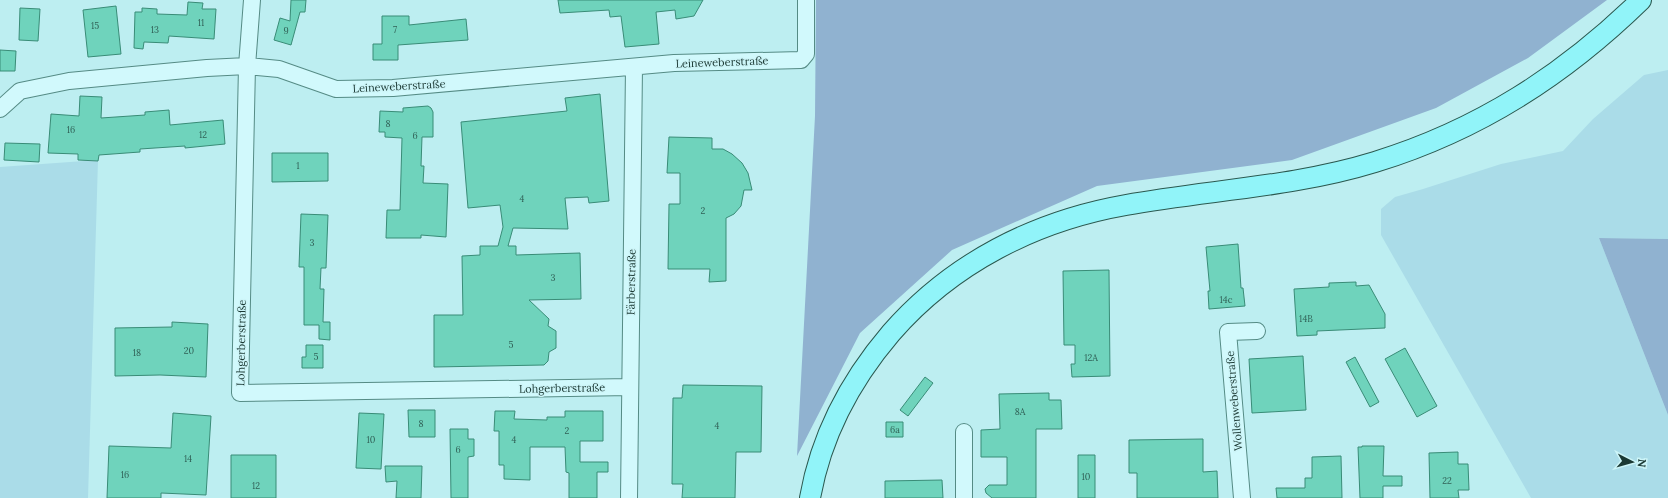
<svg xmlns="http://www.w3.org/2000/svg" width="1668" height="498" viewBox="0 0 1668 498" font-family="Lora,serif">
	<rect width="100%" height="100%" fill="#bdeef1"/>
	<path fill="#aadce8" d="M 1668,70 L 1668,239 L 1599,238 L 1668,415 L 1668,498 L 1531,498 L 1381,235 L 1381,209 L 1395,197 L 1423,189 L 1501,164 L 1563,151 L 1593,119 L 1644,75 Z
		M 98,160 L 88,498 L 0,498 L 0,167 Z"/>
	<path fill="#90b2d0" d="M 816,0 L 1607,0 L 1528,58 L 1436,108 L 1292,160 L 1097,186 L 952,250 L 860,333 L 797,456 L 815,116 Z
		M 1599,238 L 1668,239 L 1668,415 Z"/>
	<path fill="#6fd3bc" stroke="#398c77" d="M 291,0 L 306,0 L 305,12 L 300,12 L 291,45 L 274,40 L 280,18 L 290,21 Z
		M 558,0 L 703,0 L 694,16 L 676,19 L 675,10 L 656,12 L 659,44 L 625,47 L 621,16 L 610,17 L 609,10 L 560,13 Z
		M 188,2 L 203,3 L 202,9 L 216,9 L 214,39 L 169,36 L 168,43 L 144,42 L 143,49 L 134,48 L 135,12 L 142,12 L 142,8 L 157,9 L 157,14 L 187,15 Z
		M 116,6 L 121,54 L 88,57 L 83,10 Z
		M 20,8 L 40,9 L 38,41 L 19,40 Z
		M 382,16 L 409,16 L 409,25 L 466,19 L 468,40 L 398,45 L 398,60 L 373,60 L 373,44 L 382,44 Z
		M 0,50 L 16,51 L 15,71 L 0,71 Z
		M 600,94 L 609,201 L 589,203 L 588,197 L 565,198 L 568,229 L 513,228 L 508,246 L 516,246 L 516,255 L 580,253 L 581,299 L 529,300 L 549,319 L 548,326 L 556,331 L 556,348 L 549,352 L 548,361 L 544,365 L 434,367 L 434,315 L 463,315 L 462,256 L 480,255 L 480,246 L 498,246 L 503,227 L 500,205 L 468,208 L 461,122 L 567,111 L 565,98 Z
		M 80,96 L 102,97 L 101,118 L 145,115 L 145,112 L 169,110 L 170,125 L 223,120 L 225,144 L 185,148 L 185,146 L 140,149 L 140,152 L 99,155 L 98,161 L 78,160 L 78,154 L 48,153 L 51,114 L 79,116 Z
		M 428,106 L 431,108 L 433,112 L 433,137 L 422,137 L 421,166 L 424,166 L 423,183 L 448,184 L 446,237 L 421,235 L 421,238 L 386,238 L 387,210 L 400,210 L 402,138 L 385,137 L 385,132 L 379,132 L 380,111 L 403,112 L 403,108 Z
		M 669,137 L 712,138 L 712,149 L 723,149 L 732,154 L 742,163 L 748,173 L 752,190 L 744,190 L 741,206 L 734,214 L 726,218 L 726,281 L 709,282 L 710,269 L 668,269 L 669,204 L 680,204 L 680,173 L 667,173 Z
		M 5,143 L 40,144 L 39,162 L 4,160 Z
		M 272,153 L 328,153 L 328,181 L 272,182 Z
		M 301,214 L 328,215 L 326,268 L 321,268 L 320,289 L 324,289 L 323,322 L 330,322 L 330,340 L 319,339 L 319,325 L 304,325 L 304,267 L 299,267 Z
		M 1238,244 L 1241,288 L 1243,288 L 1245,306 L 1209,309 L 1208,291 L 1210,291 L 1206,247 Z
		M 1109,270 L 1110,376 L 1072,377 L 1071,364 L 1075,364 L 1075,345 L 1064,345 L 1063,271 Z
		M 1356,282 L 1356,286 L 1369,285 L 1385,314 L 1385,328 L 1317,331 L 1317,335 L 1297,336 L 1294,289 L 1329,287 L 1329,283 Z
		M 172,322 L 208,324 L 206,377 L 160,375 L 115,376 L 115,328 L 172,327 Z
		M 306,345 L 323,345 L 323,368 L 302,368 L 302,357 L 306,357 Z
		M 1405,348 L 1437,406 L 1417,417 L 1385,359 Z
		M 1303,356 L 1306,410 L 1252,413 L 1249,359 Z
		M 1355,357 L 1379,402 L 1370,407 L 1346,362 Z
		M 925,377 L 933,383 L 908,416 L 900,410 Z
		M 683,385 L 762,386 L 761,452 L 736,452 L 735,498 L 682,498 L 683,484 L 672,484 L 673,398 L 682,398 Z
		M 1049,393 L 1049,400 L 1061,400 L 1062,429 L 1036,429 L 1036,498 L 992,498 L 986,493 L 985,489 L 989,485 L 1007,485 L 1007,457 L 981,457 L 981,430 L 1000,429 L 999,394 Z
		M 408,410 L 435,410 L 435,437 L 409,437 Z
		M 495,411 L 515,411 L 514,419 L 547,420 L 547,417 L 565,417 L 565,411 L 603,411 L 603,441 L 580,441 L 580,462 L 608,462 L 608,472 L 597,472 L 597,498 L 569,498 L 569,473 L 566,472 L 565,447 L 530,447 L 530,480 L 504,479 L 504,465 L 499,465 L 499,431 L 494,431 Z
		M 173,413 L 211,416 L 206,495 L 161,493 L 161,498 L 107,498 L 109,446 L 171,448 Z
		M 359,413 L 384,414 L 381,469 L 356,468 Z
		M 886,422 L 903,422 L 903,437 L 886,437 Z
		M 450,429 L 468,429 L 468,439 L 474,439 L 474,456 L 468,457 L 468,498 L 451,498 Z
		M 1203,439 L 1203,472 L 1217,471 L 1218,498 L 1137,498 L 1137,473 L 1129,473 L 1129,440 Z
		M 1362,446 L 1384,446 L 1383,476 L 1402,476 L 1402,486 L 1383,486 L 1383,498 L 1360,498 L 1358,447 L 1362,447 Z
		M 1458,452 L 1458,464 L 1468,464 L 1469,490 L 1458,490 L 1459,498 L 1430,498 L 1429,453 Z
		M 231,455 L 276,455 L 276,498 L 231,498 Z
		M 1078,455 L 1095,455 L 1095,498 L 1078,498 Z
		M 1341,456 L 1342,498 L 1277,498 L 1276,488 L 1305,488 L 1305,478 L 1312,478 L 1312,457 Z
		M 385,466 L 422,466 L 421,498 L 396,498 L 397,481 L 386,482 Z
		M 942,480 L 943,498 L 885,498 L 885,481 Z"/>
	<g fill="none" stroke-linecap="round" stroke-linejoin="round">
		<defs>
			<path id="minor" d="M 252,0 L 247,66 L 240,393 L 630,387
				M 0,109 L 20,91 L 69,81 L 207,68 L 247,66 L 279,69 L 336,89 L 393,88 L 674,63 L 801,60 L 806,54 L 806,0
				M 964,432 L 964,498
				M 629,498 L 634,67
				M 1242,498 L 1228,332 L 1257,331"/>
			<path id="major" d="M 810,498 C 821,436 850,381 891,333 C 952,263 1035,221 1126,205 C 1209,190 1294,187 1375,162 C 1479,130 1564,75 1641,0"/>
		</defs>
		<use href="#minor" stroke="#558b85" stroke-width="18"/>
		<use href="#major" stroke="#2a584f" stroke-width="22"/>
		<use href="#minor" stroke="#d1f9fc" stroke-width="16"/>
		<use href="#major" stroke="#91f4f9" stroke-width="20"/>
	</g>
	<g text-anchor="middle" dominant-baseline="central" stroke-width="3" stroke-linejoin="round" paint-order="stroke">
		<g font-size="9" fill="#306056">
			<text x="201" y="22">11</text>
			<text x="95" y="25">15</text>
			<text x="155" y="29">13</text>
			<text x="395" y="29">7</text>
			<text x="286" y="30">9</text>
			<text x="388" y="123">8</text>
			<text x="71" y="129">16</text>
			<text x="203" y="134">12</text>
			<text x="415" y="135">6</text>
			<text x="298" y="165">1</text>
			<text x="522" y="198">4</text>
			<text x="703" y="210">2</text>
			<text x="312" y="242">3</text>
			<text x="553" y="277">3</text>
			<text x="1226" y="299">14c</text>
			<text x="1306" y="318">14B</text>
			<text x="511" y="344">5</text>
			<text x="189" y="350">20</text>
			<text x="137" y="352">18</text>
			<text x="316" y="356">5</text>
			<text x="1091" y="357">12A</text>
			<text x="1020" y="411">8A</text>
			<text x="421" y="423">8</text>
			<text x="717" y="425">4</text>
			<text x="895" y="429">6a</text>
			<text x="567" y="430">2</text>
			<text x="371" y="439">10</text>
			<text x="514" y="439">4</text>
			<text x="458" y="449">6</text>
			<text x="188" y="458">14</text>
			<text x="125" y="474">16</text>
			<text x="1086" y="476">10</text>
			<text x="1447" y="480">22</text>
			<text x="256" y="485">12</text>
		</g>
		<g font-size="11" fill="#1b3934" stroke="#cdf5f8">
			<text transform="translate(722 62) rotate(-2)">Leineweberstraße</text>
			<text transform="translate(399 86) rotate(-3)">Leineweberstraße</text>
			<text transform="translate(631 282) rotate(-89)">Färberstraße</text>
			<text transform="translate(241 343) rotate(-89)">Lohgerberstraße</text>
			<text transform="translate(562 388) rotate(-1)">Lohgerberstraße</text>
			<text transform="translate(1234 401) rotate(-95)">Wollenweberstraße</text>
		</g>
	</g>
	<g transform="translate(1632 462) rotate(96)" stroke="#cdf5f8" stroke-width="3" paint-order="stroke">
	<path d="M0-3L7 15L0 10L-7 15Z" fill="#1b3934"/>
	<text y="-6" font-size="11" font-weight="bold" text-anchor="middle" fill="#1b3934">N</text>
	</g>
</svg>
